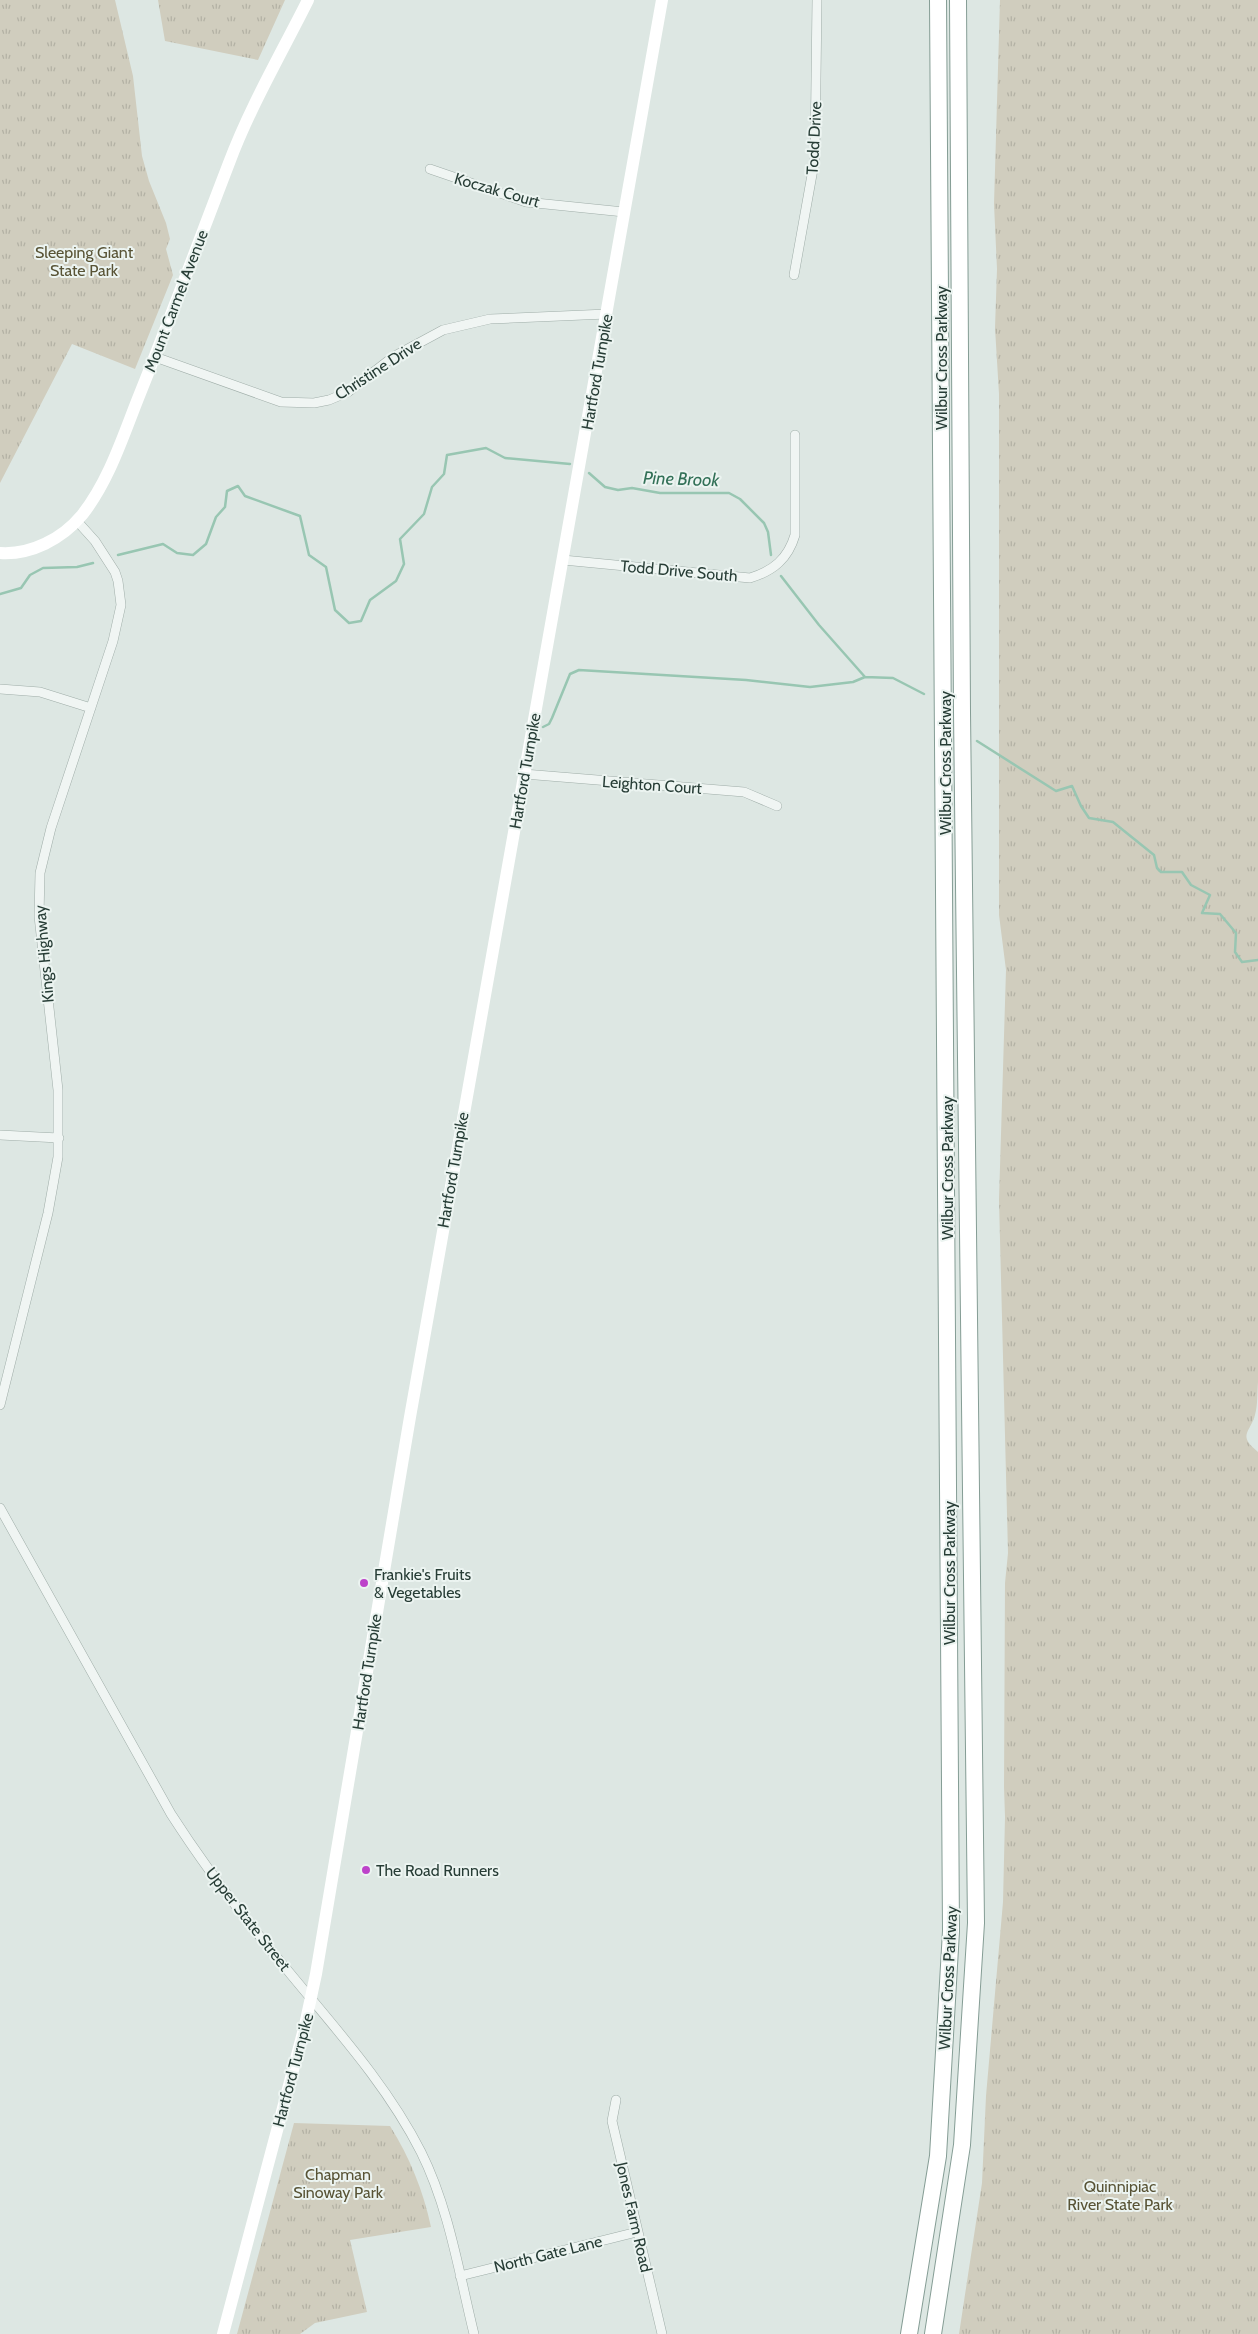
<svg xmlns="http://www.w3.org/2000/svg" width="1258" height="2334" viewBox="0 0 1258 2334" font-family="Cabin,sans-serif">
	<defs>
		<pattern id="grass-tufts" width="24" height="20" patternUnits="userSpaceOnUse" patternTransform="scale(1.25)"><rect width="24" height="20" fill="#d0cdbe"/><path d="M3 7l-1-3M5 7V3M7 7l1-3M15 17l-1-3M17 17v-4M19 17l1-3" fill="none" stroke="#b3b1a4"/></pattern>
	</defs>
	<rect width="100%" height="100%" fill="#dde7e3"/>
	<path fill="url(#grass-tufts)" d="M 0,0 L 115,0 L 133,76 L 142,156 L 149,181 L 166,223 L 170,239 L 166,249 L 173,275 L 135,369 L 72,344 L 0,483 Z
		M 158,0 L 285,0 L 258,60 L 165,41 Z
		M 1000,0 L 1258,0 L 1258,1382 C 1257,1392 1258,1405 1255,1415 C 1250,1433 1237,1435 1258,1452 L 1258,2334 L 959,2334 L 982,2183 L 986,2096 L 1003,1902 L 1005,1817 L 1004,1787 L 1005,1583 L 1008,1553 L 999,1200 L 1006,970 L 999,915 L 999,394 L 995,328 L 997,269 L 994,204 Z
		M 294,2123 L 390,2126 C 410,2158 423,2190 431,2227 L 350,2240 L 367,2312 L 315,2323 L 300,2334 L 237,2334 Z"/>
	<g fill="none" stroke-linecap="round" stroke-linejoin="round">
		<path stroke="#98c6b2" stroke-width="2.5" d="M 589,473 L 605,487 L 618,490 L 632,488 L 660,493 L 729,493 L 740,499 L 764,523 L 768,532 L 771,555
			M 118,555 L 163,544 L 177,553 L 193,555 L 206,544 L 216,517 L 225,507 L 227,491 L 238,486 L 245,496 L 300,516 L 309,555 L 326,567 L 335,610 L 349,623 L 361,621 L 370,600 L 396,581 L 404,564 L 400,539 L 424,514 L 432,487 L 444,474 L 447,455 L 486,448 L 505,458 L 570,464
			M 781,576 L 819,625 L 865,677 L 893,678 L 924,694
			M 0,594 L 21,588 L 30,575 L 43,568 L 77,567 L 93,563
			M 543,727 L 549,724 L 552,718 L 570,674 L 579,670 L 746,680 L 810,687 L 853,682 L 865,677
			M 977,741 L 1056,791 L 1072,786 L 1081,806 L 1089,818 L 1113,822 L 1154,855 L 1157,868 L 1161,872 L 1182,872 L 1191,885 L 1210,895 L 1202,913 L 1220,914 L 1236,933 L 1235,952 L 1242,962 L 1258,960"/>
		<defs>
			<path id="minor" d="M 430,169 L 526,202 L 624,212
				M 794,275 L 815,158 L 817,0
				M 155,357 L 281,402 L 314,403 L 329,400 L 348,392 L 393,357 L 443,330 L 490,319 L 607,314
				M 563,560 L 750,578 C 773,571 788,559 795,535 L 795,435
				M 0,689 L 40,692 L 91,708
				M 524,774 L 744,792 L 777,806
				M 0,1135 L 59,1138
				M 0,1405 L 48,1213 L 58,1157 L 58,1090 L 39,916 L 40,873 L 51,828 L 113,641 L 121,605 L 118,581 L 115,572 L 95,541 L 77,521
				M 0,1508 L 171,1814 C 205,1867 244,1918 284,1966 C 333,2026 386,2083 421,2152 C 449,2208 459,2273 474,2334
				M 616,2100 L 612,2121 L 662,2334
				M 460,2276 L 637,2232"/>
			<path id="motorway" d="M 909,2334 L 938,2156 L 951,1931 L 938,0
				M 933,2334 L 962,2145 L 976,1923 L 962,712 L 958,0"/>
		</defs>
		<use href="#minor" stroke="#9fada8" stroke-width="10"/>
		<use href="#motorway" stroke="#859d95" stroke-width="18"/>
		<use href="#minor" stroke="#f0f5f3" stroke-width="9"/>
		<path stroke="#fff" stroke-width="12" d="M 0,553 C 31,555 62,539 82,515 C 109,481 123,436 139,396 C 170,319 199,241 229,163 C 250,107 281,54 308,0
			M 223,2334 L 305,2025 L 316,1974 L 410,1417 L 662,0"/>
		<use href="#motorway" stroke="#fff" stroke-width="16"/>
	</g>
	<g fill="#bd43ca" stroke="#ecf4f1" stroke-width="2">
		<circle cx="364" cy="1583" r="5"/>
		<circle cx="366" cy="1870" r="5"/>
	</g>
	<g text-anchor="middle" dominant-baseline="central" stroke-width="4" stroke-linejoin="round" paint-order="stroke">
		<g font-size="16" fill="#273d36" stroke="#ecf4f1">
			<text transform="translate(814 138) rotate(-87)">Todd Drive</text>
			<text transform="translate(497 190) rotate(16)">Koczak Court</text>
			<text transform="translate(176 301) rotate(-69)">Mount Carmel Avenue</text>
			<text transform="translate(941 358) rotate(-90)">Wilbur Cross Parkway</text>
			<text transform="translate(378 369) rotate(-33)">Christine Drive</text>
			<text transform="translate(597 372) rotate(-80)">Hartford Turnpike</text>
			<text transform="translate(679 571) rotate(5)">Todd Drive South</text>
			<text transform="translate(945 763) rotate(-90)">Wilbur Cross Parkway</text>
			<text transform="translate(525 771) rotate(-80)">Hartford Turnpike</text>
			<text transform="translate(652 785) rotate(4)">Leighton Court</text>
			<text transform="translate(44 954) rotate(-95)">Kings Highway</text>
			<text transform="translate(947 1168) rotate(-90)">Wilbur Cross Parkway</text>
			<text transform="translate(453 1170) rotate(-80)">Hartford Turnpike</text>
			<text transform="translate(949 1573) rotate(-90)">Wilbur Cross Parkway</text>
			<text transform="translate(367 1672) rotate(-81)">Hartford Turnpike</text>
			<text transform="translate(248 1919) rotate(52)">Upper State Street</text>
			<text transform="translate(948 1978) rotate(-87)">Wilbur Cross Parkway</text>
			<text transform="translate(293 2070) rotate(-75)">Hartford Turnpike</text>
			<text transform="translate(634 2217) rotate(77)">Jones Farm Road</text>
			<text transform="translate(548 2254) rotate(-14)">North Gate Lane</text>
		</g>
		<g font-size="16" fill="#585335" stroke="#ecf4f1">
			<text x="84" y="252">Sleeping Giant<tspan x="84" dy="18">State Park</tspan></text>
			<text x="338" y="2174">Chapman<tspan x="338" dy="18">Sinoway Park</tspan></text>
			<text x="1120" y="2186">Quinnipiac<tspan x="1120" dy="18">River State Park</tspan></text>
		</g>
		<g font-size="16" fill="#273d36" stroke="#ecf4f1" text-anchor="start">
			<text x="374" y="1574">Frankie's Fruits<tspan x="374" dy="18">&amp; Vegetables</tspan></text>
			<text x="376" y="1870">The Road Runners</text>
		</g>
		<g font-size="18" font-style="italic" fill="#327057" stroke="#ecf4f1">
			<text transform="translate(681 479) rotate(2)">Pine Brook</text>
		</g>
	</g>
</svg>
